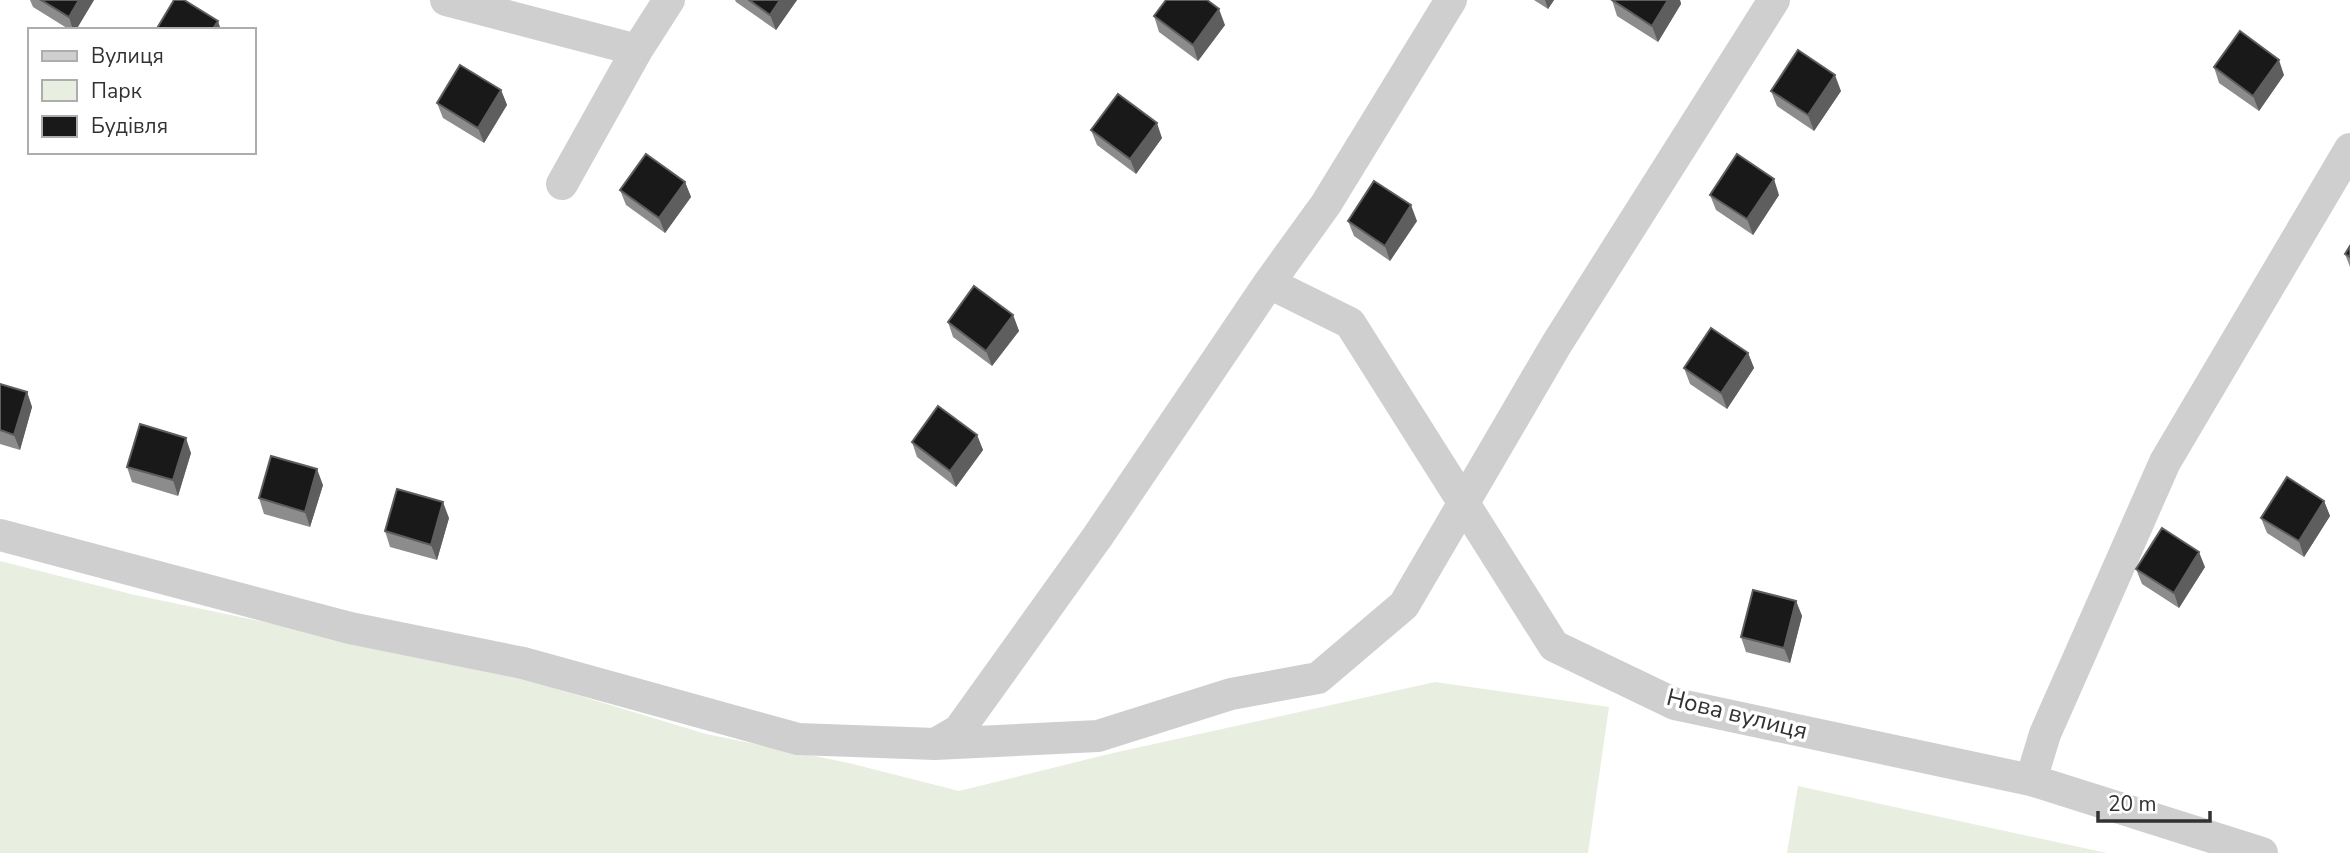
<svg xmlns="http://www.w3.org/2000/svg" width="2350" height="853" viewBox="0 0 2350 853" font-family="'Nunito Sans',sans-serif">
	<rect width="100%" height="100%" fill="#fff"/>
	<path fill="#e8efe0" d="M 0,561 L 135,595 L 495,670 L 706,734 L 849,763 L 959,791 L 1113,753 L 1435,682 L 1609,707 L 1588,853 L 0,853 Z
		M 1798,786 L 2107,853 L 1787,853 Z"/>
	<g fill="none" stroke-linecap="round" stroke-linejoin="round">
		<path stroke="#cfcfcf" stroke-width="32" d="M 446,0 L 637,50 L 669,0
			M 562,184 L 637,50
			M 1269,283 L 1350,323 L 1554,646 L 1675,704 L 2031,780 L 2262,853
			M 0,535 L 350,628 L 523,663 L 798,739 L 935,744 L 959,730 L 1098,536 L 1269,283 L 1326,204 L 1451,0
			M 935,744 L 1098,736 L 1231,694 L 1318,678 L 1404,605 L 1556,345 L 1774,0
			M 2031,780 L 2045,734 L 2165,462 L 2350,149"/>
	</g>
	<path fill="#8c8c8c" d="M 30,0 L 94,0 L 76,30 L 70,30 L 33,7 Z
		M 735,0 L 797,0 L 776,30 L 736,2 Z
		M 1534,0 L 1554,0 L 1548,9 Z
		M 1612,0 L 1680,0 L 1681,4 L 1658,42 L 1617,16 Z
		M 1154,16 L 1225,25 L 1198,61 L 1159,32 Z
		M 2214,67 L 2284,75 L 2259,111 L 2219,83 Z
		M 501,90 L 507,105 L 484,143 L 443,118 L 437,103 Z
		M 1771,91 L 1841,91 L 1814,131 L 1777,106 Z
		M 1091,130 L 1162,138 L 1136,174 L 1097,145 Z
		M 685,182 L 691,197 L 665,233 L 626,205 L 620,190 Z
		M 1710,195 L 1779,195 L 1753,235 L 1716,210 Z
		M 1348,221 L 1417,221 L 1390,261 L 1354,236 Z
		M 2350,246 L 2350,267 L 2345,254 Z
		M 1013,315 L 1019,331 L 992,366 L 953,337 L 948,322 Z
		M 1748,353 L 1754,368 L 1727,409 L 1690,384 L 1684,368 Z
		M 0,384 L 27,392 L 32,407 L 20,450 L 0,444 Z
		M 977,435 L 983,450 L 956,487 L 917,457 L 912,442 Z
		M 191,453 L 178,496 L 132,482 L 127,467 Z
		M 323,485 L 310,527 L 264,514 L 259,498 Z
		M 2324,501 L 2330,516 L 2304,557 L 2267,533 L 2261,518 Z
		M 449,518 L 437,560 L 390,547 L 385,531 Z
		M 2205,567 L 2179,608 L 2142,584 L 2136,569 Z
		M 1796,601 L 1802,616 L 1790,663 L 1746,652 L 1741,637 Z"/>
	<path fill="#5e5e5e" d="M 79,0 L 94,0 L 76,30 L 73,30 L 69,17 Z
		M 780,0 L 797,0 L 776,30 L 770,15 Z
		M 1545,0 L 1554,0 L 1548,9 Z
		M 1668,0 L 1680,0 L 1681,4 L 1658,42 L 1652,26 Z
		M 1219,9 L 1225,25 L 1198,61 L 1193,45 Z
		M 218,21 L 221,30 L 212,30 Z
		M 2279,60 L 2284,75 L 2259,111 L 2253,96 Z
		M 1835,75 L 1841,91 L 1814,131 L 1808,115 Z
		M 501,90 L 507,105 L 484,143 L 478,128 Z
		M 1157,123 L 1162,138 L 1136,174 L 1130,159 Z
		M 1774,179 L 1779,195 L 1753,235 L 1747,219 Z
		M 685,182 L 691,197 L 665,233 L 659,218 Z
		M 1411,205 L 1417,221 L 1390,261 L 1385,246 Z
		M 1013,315 L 1019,331 L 992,366 L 986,351 Z
		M 1748,353 L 1754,368 L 1727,409 L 1721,393 Z
		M 27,392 L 32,407 L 20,450 L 14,435 Z
		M 977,435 L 983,450 L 956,487 L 950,471 Z
		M 186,438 L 191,453 L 178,496 L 173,480 Z
		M 317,469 L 323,485 L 310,527 L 305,512 Z
		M 2324,501 L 2330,516 L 2304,557 L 2299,541 Z
		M 443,502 L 449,518 L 437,560 L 431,545 Z
		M 2199,552 L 2205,567 L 2179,608 L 2174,593 Z
		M 1796,601 L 1802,616 L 1790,663 L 1784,648 Z"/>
	<path fill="#191919" stroke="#5e5e5e" stroke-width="2" d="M 41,0 L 79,0 L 69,17 Z
		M 174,0 L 184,0 L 218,21 L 212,30 L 156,30 Z
		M 749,0 L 780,0 L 770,15 Z
		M 1166,0 L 1207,0 L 1219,9 L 1193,45 L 1154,16 Z
		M 1612,0 L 1668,0 L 1652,26 Z
		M 2240,31 L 2279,60 L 2253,96 L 2214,67 Z
		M 1798,50 L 1835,75 L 1808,115 L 1771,91 Z
		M 460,65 L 501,90 L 478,128 L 437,103 Z
		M 1118,94 L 1157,123 L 1130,159 L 1091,130 Z
		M 646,154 L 685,182 L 659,218 L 620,190 Z
		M 1737,154 L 1774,179 L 1747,219 L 1710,195 Z
		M 1374,181 L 1411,205 L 1385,246 L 1348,221 Z
		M 2350,246 L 2350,257 L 2345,254 Z
		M 974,286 L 1013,315 L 986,351 L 948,322 Z
		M 1711,328 L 1748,353 L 1721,393 L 1684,368 Z
		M 0,384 L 27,392 L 14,435 L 0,430 Z
		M 938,406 L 977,435 L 950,471 L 912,442 Z
		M 140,424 L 186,438 L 173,480 L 127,467 Z
		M 271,456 L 317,469 L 305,512 L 259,498 Z
		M 2287,477 L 2324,501 L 2299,541 L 2261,518 Z
		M 397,489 L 443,502 L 431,545 L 385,531 Z
		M 2162,528 L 2199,552 L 2174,593 L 2136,569 Z
		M 1753,590 L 1796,601 L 1784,648 L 1741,637 Z"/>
	<g text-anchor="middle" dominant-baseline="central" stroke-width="7" stroke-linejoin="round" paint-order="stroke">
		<g font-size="24" fill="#323232" stroke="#fff">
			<text transform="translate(1737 714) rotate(14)">Нова вулиця</text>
		</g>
	</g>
	<rect x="28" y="28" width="228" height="126" fill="#ffffff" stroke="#adadad" stroke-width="2"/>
	<rect x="42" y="51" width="35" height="10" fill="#cfcfcf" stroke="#adadad" stroke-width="2"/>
	<text x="91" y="63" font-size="21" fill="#323232">Вулиця</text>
	<rect x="42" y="80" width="35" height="21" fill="#e8efe0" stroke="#adadad" stroke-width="2"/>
	<text x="91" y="98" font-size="21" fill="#323232">Парк</text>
	<rect x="42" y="116" width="35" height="21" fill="#191919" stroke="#adadad" stroke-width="2"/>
	<text x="91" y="133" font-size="21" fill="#323232">Будівля</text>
	<path d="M2098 811v10h112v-10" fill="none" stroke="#323232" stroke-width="3.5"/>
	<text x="2108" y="811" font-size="21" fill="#323232" stroke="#ffffff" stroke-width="5" paint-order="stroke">20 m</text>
</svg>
